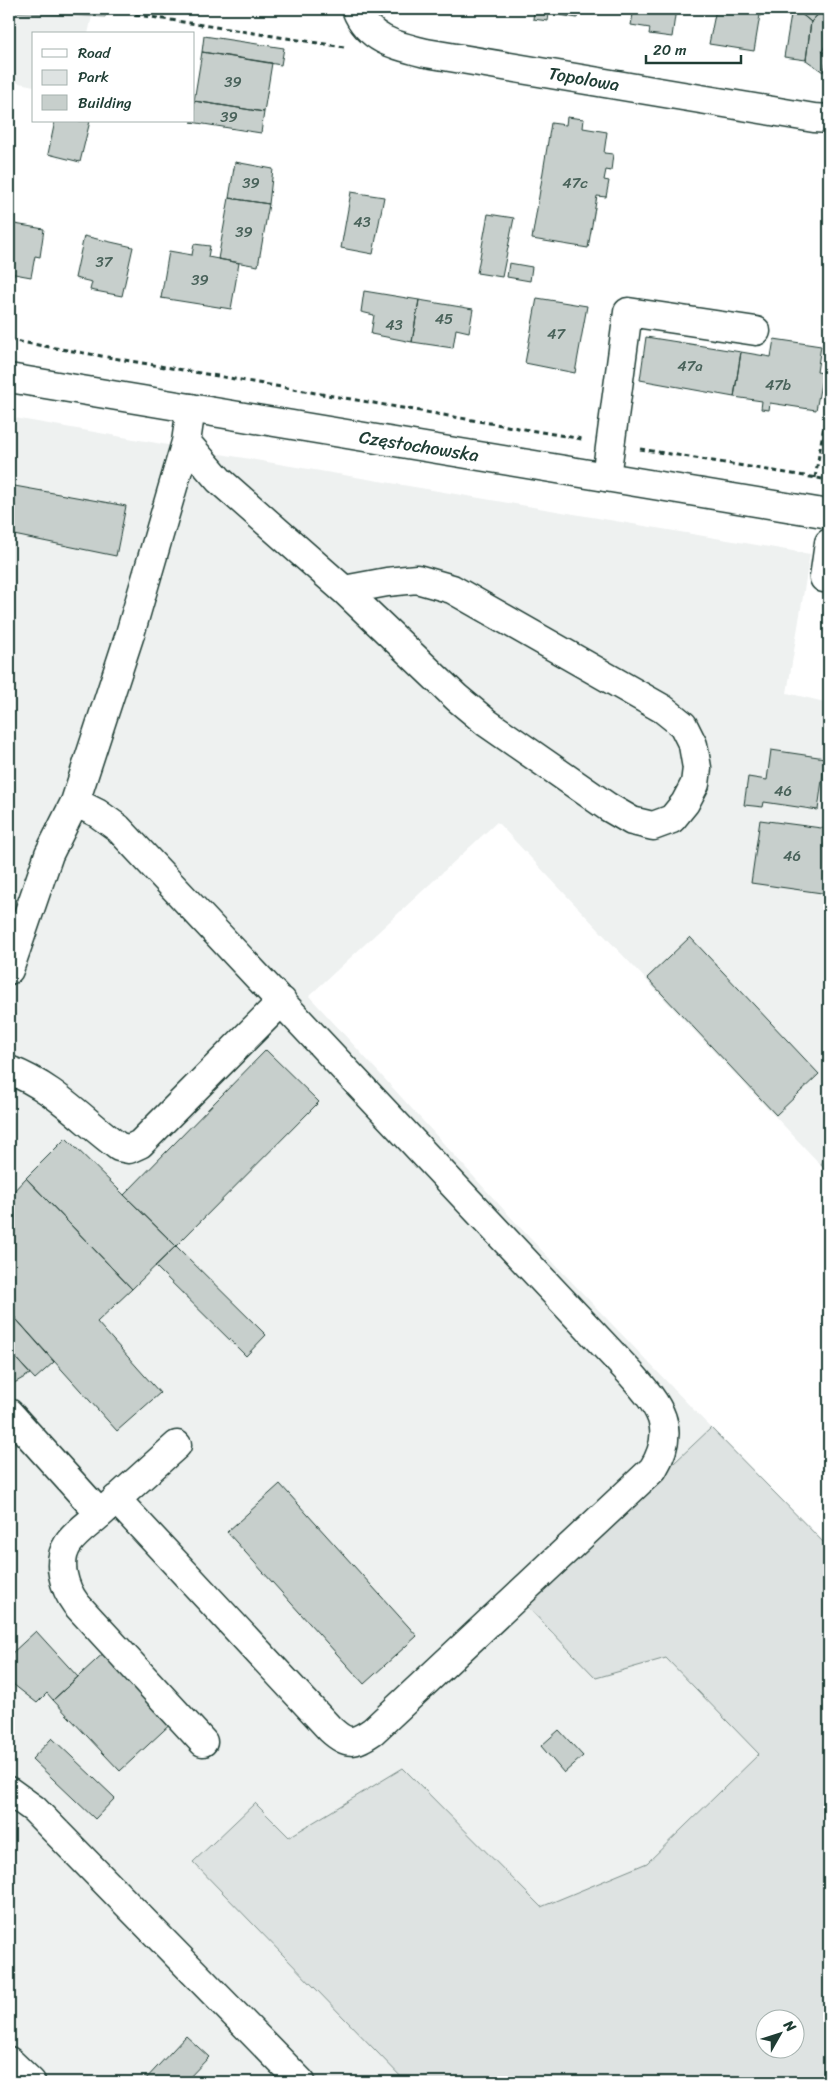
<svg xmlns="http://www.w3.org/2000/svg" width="838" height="2091" viewBox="0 0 838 2091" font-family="Sriracha,sans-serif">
	<rect width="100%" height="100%" fill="#fff"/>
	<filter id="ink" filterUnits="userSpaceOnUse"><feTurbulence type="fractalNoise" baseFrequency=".02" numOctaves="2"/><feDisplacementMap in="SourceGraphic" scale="10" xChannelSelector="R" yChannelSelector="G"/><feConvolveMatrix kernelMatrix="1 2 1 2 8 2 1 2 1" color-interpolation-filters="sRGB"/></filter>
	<g filter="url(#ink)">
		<path fill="#eef1f0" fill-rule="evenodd" d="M 9,12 L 92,16 L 88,34 L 34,34 L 34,86 L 9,81 Z
			M 9,417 L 219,454 L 217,464 L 220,454 L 810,554 L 787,693 L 829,703 L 829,811 L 827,820 L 829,821 L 829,1145 L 821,1165 L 497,822 L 309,996 L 527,1235 L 711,1428 L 829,1548 L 829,2082 L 9,2082 ZM 766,2018 L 796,2018 L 796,2048 L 766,2048 Z"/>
		<path fill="#dee3e2" stroke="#7e908b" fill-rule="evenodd" d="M 9,9 L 108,9 L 105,17 L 9,12 Z
			M 829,1145 L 829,1174 L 821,1165 Z
			M 711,1428 L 829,1548 L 829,2082 L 406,2082 L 193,1862 L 255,1803 L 289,1837 L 403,1768 L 541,1907 L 647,1863 L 759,1754 L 666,1658 L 596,1678 L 525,1604 ZM 766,2018 L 796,2018 L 796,2048 L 766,2048 Z"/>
		<path fill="#c7cfcc" stroke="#1f3d34" d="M 522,9 L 579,9 L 577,18 L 549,13 L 548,21 L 533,19 L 534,11 Z
			M 634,9 L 676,9 L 672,37 L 649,34 L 650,28 L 631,25 Z
			M 716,9 L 761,9 L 754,51 L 709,44 Z
			M 792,9 L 795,9 L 811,22 L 806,60 L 784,57 Z
			M 796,9 L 823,9 L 811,22 Z
			M 823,9 L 829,9 L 829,40 L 822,51 L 829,56 L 823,72 L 806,60 L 811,22 Z
			M 204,36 L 284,48 L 281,65 L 202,52 Z
			M 202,52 L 272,63 L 264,112 L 194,101 Z
			M 194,101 L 264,112 L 261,133 L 191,122 L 194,121 Z
			M 567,117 L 584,119 L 583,128 L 607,132 L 604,153 L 613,154 L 611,171 L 606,170 L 604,180 L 609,181 L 606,197 L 597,196 L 588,248 L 532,239 L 551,123 L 566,125 Z
			M 55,121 L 90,121 L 80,162 L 48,154 Z
			M 235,162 L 273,169 L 269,204 L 229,198 Z
			M 351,192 L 384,197 L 373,254 L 341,248 Z
			M 229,198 L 269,204 L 258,266 L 218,259 Z
			M 488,214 L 514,218 L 502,277 L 477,273 Z
			M 9,223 L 44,229 L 40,257 L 35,256 L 31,277 L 9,273 Z
			M 84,236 L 133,247 L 122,296 L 90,290 L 92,282 L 75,278 Z
			M 194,244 L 210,246 L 208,257 L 239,263 L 231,309 L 161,298 L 169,251 L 192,255 Z
			M 509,263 L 532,267 L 530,281 L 507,277 Z
			M 364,291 L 419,300 L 412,342 L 371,334 L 374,315 L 361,312 Z
			M 537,298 L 587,306 L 575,373 L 525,363 Z
			M 419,300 L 473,309 L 469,332 L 456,329 L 453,348 L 412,342 Z
			M 646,337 L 741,352 L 734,397 L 640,380 Z
			M 774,339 L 821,346 L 817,372 L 823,373 L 816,410 L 770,403 L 769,410 L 761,409 L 762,401 L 734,397 L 741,352 L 771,357 Z
			M 9,485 L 126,506 L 116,556 L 9,534 Z
			M 771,750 L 825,758 L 818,810 L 764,802 L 763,807 L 744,805 L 748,777 L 767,780 Z
			M 760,820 L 829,829 L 829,894 L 751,883 Z
			M 690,937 L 819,1074 L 776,1115 L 647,978 Z
			M 266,1050 L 319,1102 L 176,1246 L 124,1195 Z
			M 66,1138 L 176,1246 L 132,1289 L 26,1178 Z
			M 26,1178 L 132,1289 L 97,1322 L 160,1393 L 117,1431 L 9,1311 L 9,1196 Z
			M 176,1246 L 266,1335 L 246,1356 L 155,1266 Z
			M 9,1311 L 54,1362 L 35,1379 L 9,1351 Z
			M 11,1353 L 30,1374 L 9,1386 L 9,1355 Z
			M 280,1484 L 417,1636 L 364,1684 L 227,1532 Z
			M 36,1631 L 78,1677 L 53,1700 L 47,1693 L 37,1703 L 9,1681 L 9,1652 L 11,1654 Z
			M 109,1648 L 176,1719 L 120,1771 L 53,1700 Z
			M 559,1730 L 583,1756 L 564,1773 L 541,1746 Z
			M 52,1738 L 115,1798 L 95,1819 L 32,1759 Z
			M 186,2036 L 209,2057 L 185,2082 L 143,2082 Z"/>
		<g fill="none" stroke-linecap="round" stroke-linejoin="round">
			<defs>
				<path id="minor" d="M 356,9 C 368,40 397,46 426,53 L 814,118 L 829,119
					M 191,408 L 186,442 L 219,480 L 344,590 L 457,698 L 487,723 L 608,807 L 632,821 L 653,826 L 672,819 L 685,803 L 695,784 L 697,768 L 693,745 L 683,725 L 663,709 L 452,589 L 417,579 L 387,582 L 344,590
					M 606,477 L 628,312 L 756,331
					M 829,543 L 824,578 L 829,579
					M 75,802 L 97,813 L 118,828 L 631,1374 C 659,1406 678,1428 653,1469 L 373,1731 C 354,1744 347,1745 330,1729 L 116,1499
					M 9,970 L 49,854 L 75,802 L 130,634 L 186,442
					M 9,1070 C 54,1087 81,1119 119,1147 L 129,1149 L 140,1144 L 282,1001
					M 9,1413 L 100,1514 L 177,1445
					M 100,1514 C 90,1523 75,1533 68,1544 C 56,1562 64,1588 76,1604 L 203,1742
					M 9,1791 L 34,1809 L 301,2082
					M 9,2061 L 31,2082"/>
				<path id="major" d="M 9,378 L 829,514"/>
			</defs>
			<use href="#minor" stroke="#1f3d34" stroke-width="31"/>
			<use href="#major" stroke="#1f3d34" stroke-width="31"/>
			<path stroke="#1f3d34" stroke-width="3" stroke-dasharray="5 4" stroke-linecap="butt" d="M 118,9 L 138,15 L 344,47
				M 9,340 L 582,439
				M 640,449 L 829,480
				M 815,478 L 829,397"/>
			<use href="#minor" stroke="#fff" stroke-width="28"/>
			<use href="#major" stroke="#fff" stroke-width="28"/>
		</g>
	</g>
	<g text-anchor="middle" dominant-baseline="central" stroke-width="4" stroke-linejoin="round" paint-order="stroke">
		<g font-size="15" fill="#49625a">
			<text x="233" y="82">39</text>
			<text x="229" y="117">39</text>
			<text x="251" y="183">39</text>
			<text x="575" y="183">47c</text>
			<text x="362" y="222">43</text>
			<text x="244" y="232">39</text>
			<text x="104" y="262">37</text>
			<text x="200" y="280">39</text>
			<text x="444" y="319">45</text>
			<text x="394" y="325">43</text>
			<text x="556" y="334">47</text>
			<text x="690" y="366">47a</text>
			<text x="778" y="385">47b</text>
			<text x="783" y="791">46</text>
			<text x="792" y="856">46</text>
		</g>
		<g font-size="18" fill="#1f3d34" stroke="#fff">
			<text transform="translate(584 79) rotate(10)">Topolowa</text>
			<text transform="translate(419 446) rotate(9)">Częstochowska</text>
		</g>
	</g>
	<rect width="838" height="2091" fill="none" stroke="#fff" stroke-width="30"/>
	<rect x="15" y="15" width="808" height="2061" fill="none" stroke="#1f3d34" stroke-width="2" filter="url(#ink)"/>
	<rect x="32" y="32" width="162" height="90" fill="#ffffff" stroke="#a5b1ae"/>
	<rect x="42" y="49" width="25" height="8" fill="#ffffff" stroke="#a5b1ae"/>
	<text x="78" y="58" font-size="15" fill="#1f3d34">Road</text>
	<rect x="42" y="70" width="25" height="15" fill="#dee3e2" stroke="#a5b1ae"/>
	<text x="78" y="82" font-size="15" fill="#1f3d34">Park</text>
	<rect x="42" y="95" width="25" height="15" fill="#c7cfcc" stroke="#a5b1ae"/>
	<text x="78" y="108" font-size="15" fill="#1f3d34">Building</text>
	<g transform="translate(780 2034) rotate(51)"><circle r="24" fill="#ffffff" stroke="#a5b1ae"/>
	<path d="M0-4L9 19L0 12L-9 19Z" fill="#1f3d34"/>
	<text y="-8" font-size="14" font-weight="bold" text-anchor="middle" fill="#1f3d34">N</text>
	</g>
	<path d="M646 55v8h95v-8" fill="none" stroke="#1f3d34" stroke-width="2.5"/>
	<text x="653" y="55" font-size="15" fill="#1f3d34" stroke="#ffffff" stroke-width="4" paint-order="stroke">20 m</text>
</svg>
